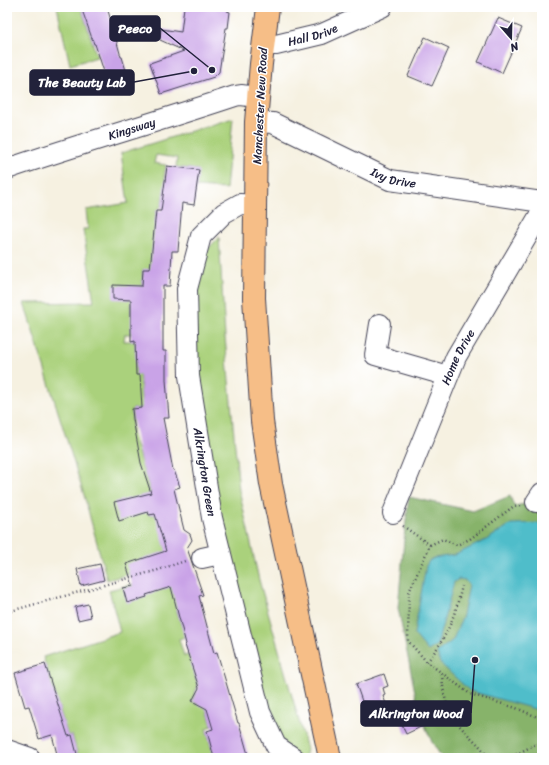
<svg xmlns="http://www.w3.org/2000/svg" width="549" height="765" viewBox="0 0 549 765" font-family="Sriracha,sans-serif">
	<rect width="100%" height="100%" fill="#fff"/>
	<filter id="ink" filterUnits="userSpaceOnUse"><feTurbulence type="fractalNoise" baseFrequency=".025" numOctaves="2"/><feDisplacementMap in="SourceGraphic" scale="8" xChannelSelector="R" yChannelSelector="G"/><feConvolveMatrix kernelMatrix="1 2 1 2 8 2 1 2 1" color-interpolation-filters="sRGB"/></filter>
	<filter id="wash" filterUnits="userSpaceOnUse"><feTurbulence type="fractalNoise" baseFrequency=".012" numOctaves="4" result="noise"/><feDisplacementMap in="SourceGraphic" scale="16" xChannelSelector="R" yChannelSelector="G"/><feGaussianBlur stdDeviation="0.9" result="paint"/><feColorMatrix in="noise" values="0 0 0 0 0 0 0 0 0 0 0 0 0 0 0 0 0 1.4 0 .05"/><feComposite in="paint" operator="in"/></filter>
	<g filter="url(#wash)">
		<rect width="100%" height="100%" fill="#f6f1e1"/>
		<path fill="#aad17b" stroke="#667a5b" d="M 57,7 L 81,7 L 97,57 L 70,65 Z
			M 233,118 L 226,189 L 196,187 L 198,170 L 176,167 L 177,158 L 156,155 L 154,163 L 166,165 L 164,177 L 174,178 L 172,192 L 164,191 L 162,205 L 156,211 L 152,269 L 143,270 L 141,303 L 131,303 L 131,315 L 139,315 L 139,334 L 125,334 L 124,341 L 136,341 L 136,375 L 140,375 L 142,408 L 132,409 L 132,433 L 153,500 L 147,509 L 149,515 L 157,514 L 167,551 L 157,567 L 107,580 L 84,495 L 24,303 L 94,302 L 83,229 L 88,229 L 86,210 L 128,203 L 121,153 Z
			M 219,237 L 225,337 L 239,490 L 259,580 L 307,749 L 305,758 L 294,758 L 276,746 L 220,554 L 189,354 L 194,264 Z
			M 161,577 L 173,586 L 179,607 L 176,608 L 183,630 L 198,632 L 179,639 L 184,656 L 193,654 L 198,671 L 194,673 L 198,685 L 193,698 L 195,703 L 198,704 L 205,702 L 212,726 L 206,728 L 213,754 L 202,758 L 79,758 L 72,735 L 68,736 L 43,657 L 120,632 L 109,590 Z"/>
		<path fill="#87b36b" stroke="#546a53" d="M 542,493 L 542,758 L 442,758 L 432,742 L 419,712 L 398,608 L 405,528 L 409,497 L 473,511 L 510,496 L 514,506 L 536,502 Z"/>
		<path fill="#50bdca" stroke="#397082" d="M 541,523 L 542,524 L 542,711 L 470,691 L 440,663 L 437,652 L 453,640 L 463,615 L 469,586 L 465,580 L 459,579 L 454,582 L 437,645 L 428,651 L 414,634 L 426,566 L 429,561 L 434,558 L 455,555 L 488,539 L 511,524 Z"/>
		<g id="blocks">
			<path fill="#c9a3e7" d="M 81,7 L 107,7 L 121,57 L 122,57 L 127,74 L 107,81 L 95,44 L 94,44 Z
				M 184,7 L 227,7 L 227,11 L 230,12 L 228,28 L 226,28 L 219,72 L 214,77 L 161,94 L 150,63 L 184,51 L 160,40 L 161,29 L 181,32 Z
				M 498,18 L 522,28 L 502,73 L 478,62 Z
				M 425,37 L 449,48 L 432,86 L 408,76 Z
				M 167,166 L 199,170 L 194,205 L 182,203 L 178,251 L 172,251 L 170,286 L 163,286 L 163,351 L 166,351 L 166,380 L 169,418 L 163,418 L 173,470 L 174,470 L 180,487 L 174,489 L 184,530 L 190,534 L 192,540 L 187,548 L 203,595 L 199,596 L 214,653 L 217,652 L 238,723 L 239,723 L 249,758 L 214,758 L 207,731 L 213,729 L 207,709 L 192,701 L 199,688 L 185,645 L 186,644 L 171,587 L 146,595 L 147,597 L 127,603 L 123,588 L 133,586 L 126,564 L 166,551 L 155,514 L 149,515 L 148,512 L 119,521 L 114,502 L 151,493 L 141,463 L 133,419 L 132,409 L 142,408 L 140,375 L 136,375 L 135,341 L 131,342 L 131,300 L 113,299 L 113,285 L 142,286 L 143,269 L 150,269 L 156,211 L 161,211 Z
				M 100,564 L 104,580 L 81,586 L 77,569 Z
				M 88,604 L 91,617 L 78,620 L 75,607 Z
				M 45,664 L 68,736 L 72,735 L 78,758 L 58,758 L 52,735 L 39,739 L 29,706 L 25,707 L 15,673 Z
				M 384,674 L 388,686 L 383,688 L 385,695 L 383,696 L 391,716 L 373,723 L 365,703 L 363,704 L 356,684 Z
				M 419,712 L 425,725 L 406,734 L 400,721 Z"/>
		</g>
	</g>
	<g filter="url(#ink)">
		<use href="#blocks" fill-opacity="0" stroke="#424154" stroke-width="1"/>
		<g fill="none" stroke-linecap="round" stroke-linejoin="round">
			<defs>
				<g id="minor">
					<path id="s1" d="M 263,45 L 276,45 L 322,34 L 382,7"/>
					<path id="s2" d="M 256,122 L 273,123 L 390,180 L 542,202"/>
					<path id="s3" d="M 7,169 C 83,143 160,121 235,96 L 241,95 L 257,97"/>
					<path id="s4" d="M 255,205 L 240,204 L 224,213 L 201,236 L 187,289 L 189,376 L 212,518 L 260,712 L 276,746 L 294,758"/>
					<path d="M 380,324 L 375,355 L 448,376"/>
					<path d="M 536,502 L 542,493"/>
					<path id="s5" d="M 393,513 L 456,357 L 542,211"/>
					<path d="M 202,558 L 220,554"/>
					<path d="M 7,750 L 30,758"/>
				</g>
				<path id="major" d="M 268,7 L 261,64 L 256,122 L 254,298 L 262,421 L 271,484 L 330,758"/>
			</defs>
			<use href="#minor" stroke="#424154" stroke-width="22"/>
			<use href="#major" stroke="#424154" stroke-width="24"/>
			<path stroke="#424154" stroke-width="2.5" stroke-dasharray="1 3" stroke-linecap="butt" d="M 520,505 L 514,506 L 470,539 L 457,545 L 443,539 L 430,545 L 409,592 L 408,641 L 427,662 L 470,694 L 516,708 L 542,719
				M 403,526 L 430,545
				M 7,612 L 158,570 L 185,561
				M 427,662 C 448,635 454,619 462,586
				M 442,674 C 443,691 445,706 456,721 C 465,734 480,743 488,758
				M 509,758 L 536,744 L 542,744"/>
			<use href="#minor" stroke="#fff" stroke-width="20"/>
			<use href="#major" stroke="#f6be87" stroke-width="22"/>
		</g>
	</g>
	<g text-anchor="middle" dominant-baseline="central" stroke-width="3" stroke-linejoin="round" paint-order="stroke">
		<g font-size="12" fill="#22223b" stroke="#fff">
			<text stroke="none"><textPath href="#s1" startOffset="51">Hall Drive</textPath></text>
			<text transform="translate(260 106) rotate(-87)">Manchester New Road</text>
			<text stroke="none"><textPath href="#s3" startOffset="131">Kingsway</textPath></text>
			<text stroke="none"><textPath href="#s2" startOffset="150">Ivy Drive</textPath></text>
			<text stroke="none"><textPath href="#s5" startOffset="169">Home Drive</textPath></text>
			<text stroke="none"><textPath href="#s4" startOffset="305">Alkrington Green</textPath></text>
		</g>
	</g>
	<path fill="none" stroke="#22223b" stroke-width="1.5" d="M212 70L160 28M194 71L134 82M475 660L471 713"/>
	<g fill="#22223b" stroke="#fff" stroke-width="1.5">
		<circle cx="212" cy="70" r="4"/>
		<circle cx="194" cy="71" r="4"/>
		<circle cx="475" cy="660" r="4"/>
	</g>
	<g fill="#22223b" stroke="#22223b" stroke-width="1.5">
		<rect x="110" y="16" width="50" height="25" rx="4"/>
		<rect x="30" y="70" width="104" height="25" rx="4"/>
		<rect x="361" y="701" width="110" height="25" rx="4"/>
	</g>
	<g font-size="13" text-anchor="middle" font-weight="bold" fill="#fff">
		<text x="135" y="33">Peeco</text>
		<text x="82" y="87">The Beauty Lab</text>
		<text x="416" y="718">Alkrington Wood</text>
	</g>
	<rect width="549" height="765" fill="none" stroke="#fff" stroke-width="24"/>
	<g transform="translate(511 38) rotate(160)" stroke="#ffffff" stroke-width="3" paint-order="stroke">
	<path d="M0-3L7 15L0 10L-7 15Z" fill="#22223b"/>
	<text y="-6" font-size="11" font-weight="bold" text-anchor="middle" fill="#22223b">N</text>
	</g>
</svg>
